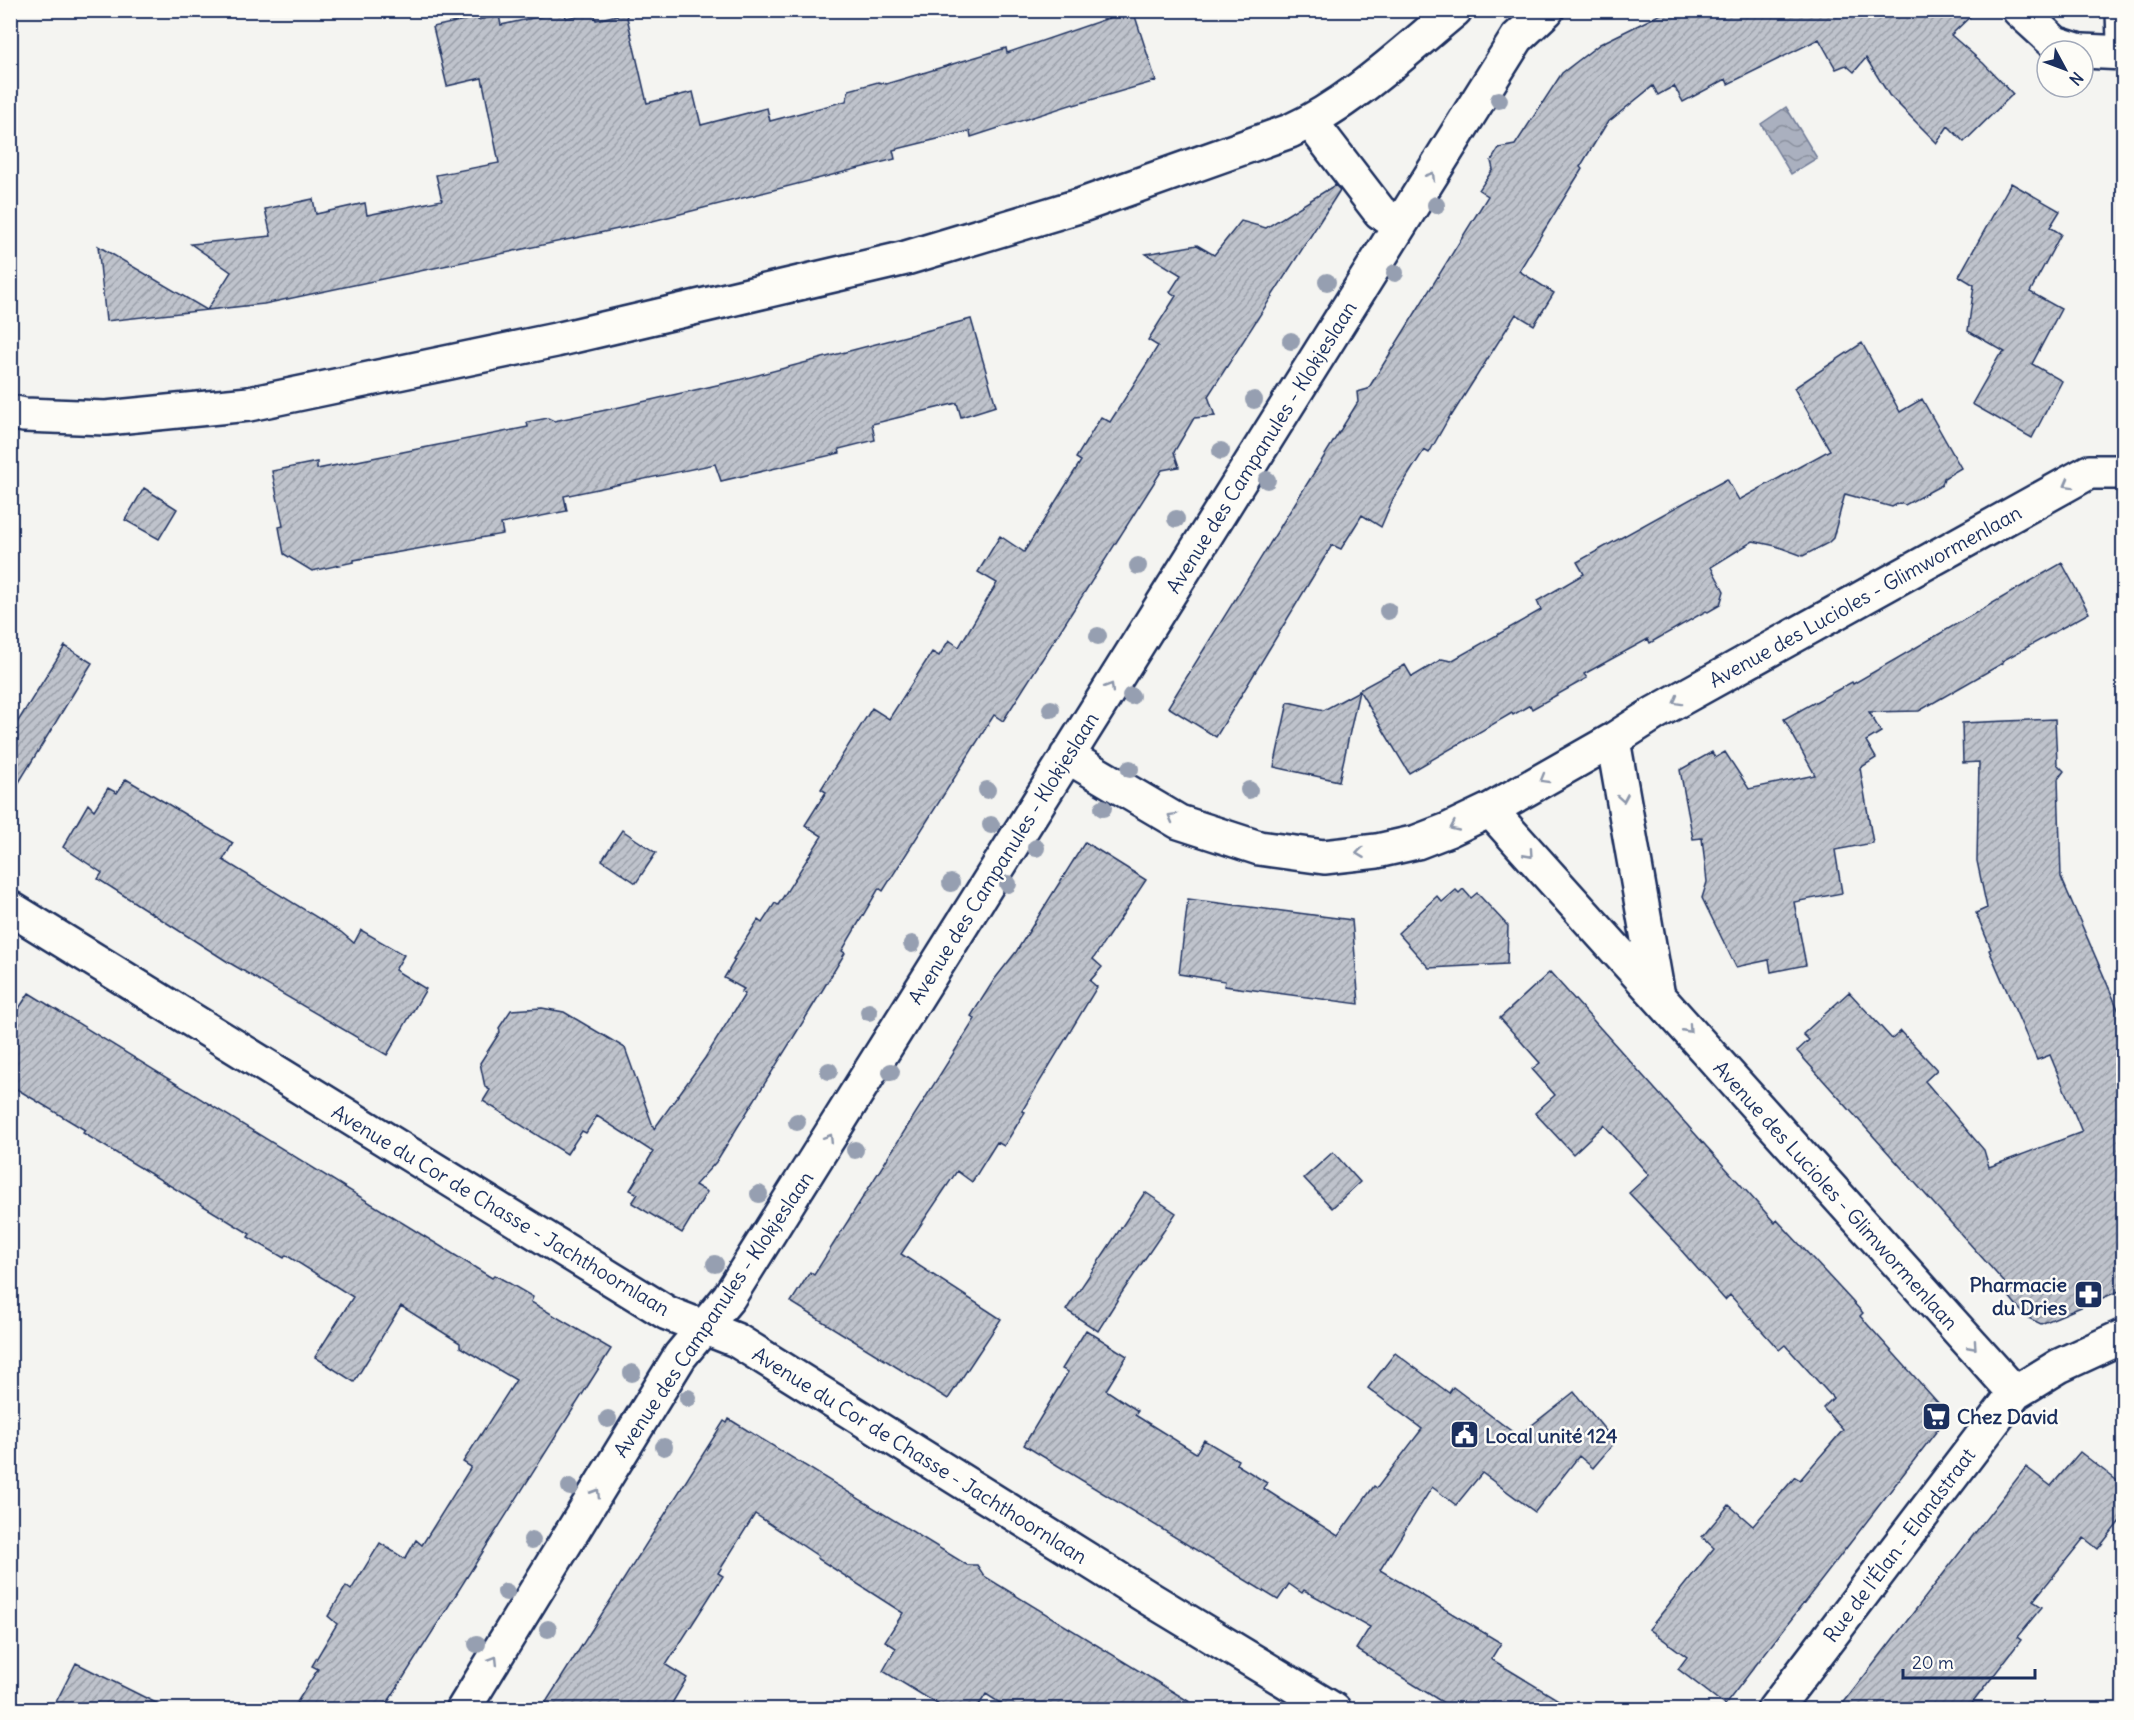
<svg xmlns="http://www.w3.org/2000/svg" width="2134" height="1720" viewBox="0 0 2134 1720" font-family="Delius,sans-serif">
	<defs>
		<pattern id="water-waves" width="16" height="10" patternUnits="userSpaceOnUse" patternTransform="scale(1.5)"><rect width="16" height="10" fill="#aab0bf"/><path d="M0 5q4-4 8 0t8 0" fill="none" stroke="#8a909e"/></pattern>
		<pattern id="building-hatch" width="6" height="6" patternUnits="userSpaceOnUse" patternTransform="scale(1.5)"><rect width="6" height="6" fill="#bfc3cc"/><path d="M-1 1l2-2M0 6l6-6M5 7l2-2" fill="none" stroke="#9a9fa9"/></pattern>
	</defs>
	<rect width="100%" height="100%" fill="#f4f4f1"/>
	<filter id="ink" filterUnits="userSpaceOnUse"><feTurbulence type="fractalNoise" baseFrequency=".0167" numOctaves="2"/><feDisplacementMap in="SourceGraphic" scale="12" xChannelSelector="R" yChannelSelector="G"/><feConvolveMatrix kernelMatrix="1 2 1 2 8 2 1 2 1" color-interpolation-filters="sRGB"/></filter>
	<g filter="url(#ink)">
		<path fill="url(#water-waves)" stroke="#717c98" stroke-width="1.5" d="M 1786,107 L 1817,158 L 1791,174 L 1761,124 Z"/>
		<path fill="url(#building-hatch)" stroke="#1b2f5e" stroke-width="1.5" d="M 1132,10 L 1133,10 L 1156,81 L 1074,105 L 1073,104 L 971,137 L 970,131 L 893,150 L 895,159 L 637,225 L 264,304 L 207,310 L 231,272 L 191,244 L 271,236 L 265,209 L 313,199 L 316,214 L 365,203 L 367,215 L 442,200 L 436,175 L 499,163 L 482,78 L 447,86 L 433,27 L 478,17 L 478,20 L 499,15 L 501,25 L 565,11 L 566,18 L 594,12 L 596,20 L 626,13 L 647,103 L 693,92 L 701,125 L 767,108 L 770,121 L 846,101 L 849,90 L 878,82 L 886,84 L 1006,48 L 1007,53 Z
			M 1669,10 L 1977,10 L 1951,35 L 1983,63 L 2013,94 L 1964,142 L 1948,126 L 1937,143 L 1889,95 L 1866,58 L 1854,72 L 1846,65 L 1836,69 L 1819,39 L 1728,84 L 1726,79 L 1683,102 L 1674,86 L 1658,95 L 1653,86 L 1607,123 L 1580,167 L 1582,169 L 1519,271 L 1554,293 L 1534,325 L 1516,314 L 1452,415 L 1451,414 L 1429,453 L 1424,450 L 1393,499 L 1381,527 L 1362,515 L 1341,549 L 1332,545 L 1216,737 L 1168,707 L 1358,402 L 1357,392 L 1368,389 L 1488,196 L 1479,190 L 1493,169 L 1491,161 L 1499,148 L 1515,145 L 1562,73 L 1600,44 Z
			M 2011,183 L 2060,211 L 2050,227 L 2061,234 L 2030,292 L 2061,309 L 2032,364 L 2062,381 L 2032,438 L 1972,404 L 1999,356 L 2005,352 L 1968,331 L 1974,285 L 1959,276 Z
			M 1335,185 L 1340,190 L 1208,396 L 1215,416 L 1194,418 L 1174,452 L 1179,467 L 1162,470 L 1003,721 L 994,715 L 883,891 L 879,888 L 842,951 L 845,953 L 811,1009 L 716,1162 L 695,1185 L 707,1192 L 682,1233 L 632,1203 L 638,1194 L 630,1190 L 653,1152 L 597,1116 L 586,1133 L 582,1131 L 567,1154 L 483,1101 L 490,1090 L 485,1087 L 480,1063 L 500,1032 L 499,1028 L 511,1010 L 542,1008 L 564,1012 L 625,1048 L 654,1129 L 705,1058 L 745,994 L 741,992 L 744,989 L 724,978 L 735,960 L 733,959 L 758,920 L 762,923 L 775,903 L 778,905 L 822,836 L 805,825 L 826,792 L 821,789 L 872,708 L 889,719 L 932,652 L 939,656 L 949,640 L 959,647 L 997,583 L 978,572 L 1000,536 L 1024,552 L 1081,461 L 1076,458 L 1101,417 L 1110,422 L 1158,346 L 1148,340 L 1176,296 L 1170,292 L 1181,275 L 1146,254 L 1197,245 L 1214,255 L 1241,221 L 1266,228 Z
			M 98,246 L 207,310 L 106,321 Z
			M 971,319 L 996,406 L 961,417 L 957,403 L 872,424 L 875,440 L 839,449 L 840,453 L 721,481 L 715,464 L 564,496 L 567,511 L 501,524 L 503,534 L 354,560 L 354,562 L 312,571 L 284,554 L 279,527 L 283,526 L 272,471 L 317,462 L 317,469 L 528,427 L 527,422 L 548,418 L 554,421 L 620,407 L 739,380 Z
			M 1862,343 L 1900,412 L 1922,399 L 1961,468 L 1944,478 L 1942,485 L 1905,505 L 1899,503 L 1892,507 L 1845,494 L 1833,538 L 1828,543 L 1803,556 L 1776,546 L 1753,541 L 1711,567 L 1724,591 L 1720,605 L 1708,612 L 1706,611 L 1650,643 L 1648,639 L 1584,674 L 1587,678 L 1532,709 L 1530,705 L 1513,715 L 1512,713 L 1409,773 L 1359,690 L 1405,665 L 1412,677 L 1442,659 L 1451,661 L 1541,610 L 1537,601 L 1584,574 L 1577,562 L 1727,479 L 1739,500 L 1830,450 L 1794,388 Z
			M 144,488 L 177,509 L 159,539 L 125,520 Z
			M 2062,563 L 2089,613 L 2002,661 L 2003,663 L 1919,711 L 1869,712 L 1881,732 L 1866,741 L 1876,758 L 1860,768 L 1873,843 L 1835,850 L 1842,893 L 1794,902 L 1806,965 L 1771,972 L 1769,960 L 1736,967 L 1702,898 L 1707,882 L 1702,838 L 1693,839 L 1680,770 L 1712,752 L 1715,758 L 1725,752 L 1749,789 L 1815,775 L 1784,719 L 1852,682 L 1853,684 Z
			M 65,646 L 92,663 L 10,797 L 10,734 Z
			M 1359,691 L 1339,781 L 1274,767 L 1288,702 L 1324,710 Z
			M 2055,719 L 2057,764 L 2064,771 L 2058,779 L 2061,877 L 2124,1023 L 2124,1289 L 2041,1324 L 2026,1317 L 2008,1295 L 2012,1291 L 1797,1051 L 1809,1040 L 1803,1034 L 1849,992 L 1892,1039 L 1901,1031 L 1937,1070 L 1925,1081 L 1984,1150 L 1989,1167 L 2082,1132 L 2050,1055 L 2037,1060 L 1989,950 L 1991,949 L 1976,913 L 1987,908 L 1977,861 L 1979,762 L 1963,763 L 1962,723 Z
			M 126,779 L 233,843 L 223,860 L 341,932 L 354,943 L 361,930 L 404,955 L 395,970 L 426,989 L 387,1055 L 228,962 L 98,879 L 102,873 L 63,847 L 88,804 L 94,810 L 108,788 L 117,793 Z
			M 622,830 L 656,853 L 636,883 L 602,860 Z
			M 1085,842 L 1146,880 L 1093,959 L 1102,967 L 1090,981 L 1097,987 L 1022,1111 L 1025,1112 L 1004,1146 L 997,1142 L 972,1182 L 957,1171 L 901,1254 L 1001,1319 L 948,1399 L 791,1302 L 810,1272 L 814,1275 L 975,1019 L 971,1016 L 994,980 L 1016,952 Z
			M 1463,889 L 1471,898 L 1477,893 L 1508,926 L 1507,964 L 1429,968 L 1398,933 L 1437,896 L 1442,902 L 1456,890 L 1459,893 Z
			M 1188,899 L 1352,920 L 1359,1004 L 1224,986 L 1225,981 L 1179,974 Z
			M 1550,972 L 1775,1223 L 1777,1220 L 1863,1313 L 1860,1316 L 1949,1415 L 1725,1705 L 1678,1669 L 1687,1657 L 1649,1629 L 1714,1548 L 1702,1537 L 1729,1505 L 1753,1526 L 1795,1477 L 1800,1480 L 1843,1430 L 1823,1408 L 1833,1398 L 1785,1345 L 1779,1350 L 1730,1295 L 1725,1300 L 1680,1249 L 1681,1248 L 1629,1193 L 1649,1175 L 1604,1125 L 1573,1154 L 1535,1113 L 1555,1095 L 1532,1069 L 1540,1063 L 1500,1018 Z
			M 29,993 L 492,1278 L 495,1275 L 533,1297 L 531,1302 L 611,1349 L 383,1710 L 292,1710 L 318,1669 L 312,1666 L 337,1624 L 328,1616 L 346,1586 L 351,1590 L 380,1543 L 405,1559 L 416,1540 L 422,1545 L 471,1467 L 463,1462 L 516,1380 L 460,1347 L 460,1343 L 401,1306 L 354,1382 L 315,1357 L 353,1297 L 286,1255 L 284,1258 L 248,1237 L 250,1234 L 83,1133 L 85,1130 L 10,1085 L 10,1022 Z
			M 1333,1152 L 1360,1182 L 1332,1208 L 1304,1178 Z
			M 1145,1192 L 1176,1213 L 1121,1294 L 1098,1331 L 1066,1310 Z
			M 1086,1330 L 1127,1356 L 1106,1390 L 1138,1411 L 1135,1415 L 1196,1453 L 1204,1440 L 1238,1460 L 1236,1464 L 1267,1483 L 1263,1488 L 1338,1536 L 1374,1486 L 1377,1488 L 1422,1429 L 1368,1388 L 1395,1353 L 1449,1393 L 1453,1387 L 1518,1436 L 1574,1392 L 1615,1442 L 1593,1468 L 1579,1456 L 1535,1512 L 1482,1473 L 1456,1505 L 1432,1487 L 1380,1570 L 1501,1643 L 1491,1659 L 1575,1710 L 1455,1710 L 1356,1649 L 1370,1627 L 1304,1590 L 1302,1593 L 1289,1584 L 1278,1600 L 1024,1445 L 1068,1372 L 1062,1369 Z
			M 729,1419 L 967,1565 L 977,1565 L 984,1576 L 1203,1710 L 1011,1710 L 986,1694 L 976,1710 L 947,1710 L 883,1671 L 896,1648 L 885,1641 L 903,1613 L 817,1558 L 818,1556 L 755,1514 L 718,1573 L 723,1576 L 666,1665 L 687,1678 L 668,1710 L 541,1710 L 724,1421 L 727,1423 Z
			M 2080,1452 L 2124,1486 L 2124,1516 L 2098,1549 L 2084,1538 L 2033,1601 L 2042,1607 L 2017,1637 L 2021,1640 L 1967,1710 L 1838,1710 L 2026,1467 L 2051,1486 Z
			M 76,1663 L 170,1710 L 52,1710 Z"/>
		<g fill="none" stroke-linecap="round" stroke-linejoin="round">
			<defs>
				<path id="minor" d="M 2019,10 L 2055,43 L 2080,51
					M 2123,10 L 2124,42
					M 2083,51 L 2124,53
					M 1311,122 L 1380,212 L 1400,225
					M 10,412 L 24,415 L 106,418 L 249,404 L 556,340 L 906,258 L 1082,205 L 1290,131 C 1351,103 1403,53 1455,10
					M 1613,740 L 1658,996
					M 1067,756 L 1179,822 L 1259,848 L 1324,857 L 1377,851 L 1417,842 L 1448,830 L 1490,810 L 1613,740 L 1655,713 L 2089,472 L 2124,472
					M 1490,810 L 2015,1393
					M 10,908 L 667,1313 L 736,1340 L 1152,1600 L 1334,1710
					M 463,1710 L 680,1356 L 729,1297 L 1517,38 L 1547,10
					M 1774,1710 L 2015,1393 L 2059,1366 L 2124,1336"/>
			</defs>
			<use href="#minor" stroke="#1b2f5e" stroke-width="38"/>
			<use href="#minor" stroke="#fdfcf7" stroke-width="33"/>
		</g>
		<g fill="#969fb1">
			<circle cx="1499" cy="100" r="9"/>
			<circle cx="1436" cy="205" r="9"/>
			<circle cx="1395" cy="273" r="9"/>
			<circle cx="1327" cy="282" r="9"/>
			<circle cx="1291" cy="341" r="9"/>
			<circle cx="1254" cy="400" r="9"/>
			<circle cx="1221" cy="451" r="9"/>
			<circle cx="1267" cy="480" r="9"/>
			<circle cx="1176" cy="519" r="9"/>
			<circle cx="1138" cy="566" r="9"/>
			<circle cx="1388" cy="611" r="9"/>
			<circle cx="1098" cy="636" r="9"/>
			<circle cx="1131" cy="696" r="9"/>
			<circle cx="1051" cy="709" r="9"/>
			<circle cx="1130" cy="769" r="9"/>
			<circle cx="987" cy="790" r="9"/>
			<circle cx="1249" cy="790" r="9"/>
			<circle cx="1103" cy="808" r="9"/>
			<circle cx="991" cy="825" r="9"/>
			<circle cx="1036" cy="848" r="9"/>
			<circle cx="951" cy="883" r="9"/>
			<circle cx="1008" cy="884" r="9"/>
			<circle cx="912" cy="944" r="9"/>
			<circle cx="869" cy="1012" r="9"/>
			<circle cx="829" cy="1071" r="9"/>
			<circle cx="891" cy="1072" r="9"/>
			<circle cx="797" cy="1122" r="9"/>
			<circle cx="855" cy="1150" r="9"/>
			<circle cx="759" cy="1194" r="9"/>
			<circle cx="715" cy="1264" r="9"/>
			<circle cx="632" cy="1373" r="9"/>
			<circle cx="688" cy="1398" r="9"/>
			<circle cx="608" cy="1419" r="9"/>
			<circle cx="664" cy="1447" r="9"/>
			<circle cx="570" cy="1487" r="9"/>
			<circle cx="532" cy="1540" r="9"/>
			<circle cx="506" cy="1592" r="9"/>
			<circle cx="548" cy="1629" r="9"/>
			<circle cx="477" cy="1644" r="9"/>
		</g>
		<defs><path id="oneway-chevron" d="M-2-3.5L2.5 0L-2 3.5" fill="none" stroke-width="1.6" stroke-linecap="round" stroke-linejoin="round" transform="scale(1.5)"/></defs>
		<g stroke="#8c96aa">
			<use href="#oneway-chevron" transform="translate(1431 176) rotate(-58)"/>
			<use href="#oneway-chevron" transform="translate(2068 484) rotate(151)"/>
			<use href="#oneway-chevron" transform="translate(1110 687) rotate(-58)"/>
			<use href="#oneway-chevron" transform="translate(1677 701) rotate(151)"/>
			<use href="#oneway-chevron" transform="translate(1544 779) rotate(150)"/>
			<use href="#oneway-chevron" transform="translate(1623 798) rotate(80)"/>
			<use href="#oneway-chevron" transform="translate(1172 817) rotate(-151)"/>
			<use href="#oneway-chevron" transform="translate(1454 827) rotate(155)"/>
			<use href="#oneway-chevron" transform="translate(1360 853) rotate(173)"/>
			<use href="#oneway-chevron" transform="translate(1529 854) rotate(48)"/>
			<use href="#oneway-chevron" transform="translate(1688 1029) rotate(48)"/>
			<use href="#oneway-chevron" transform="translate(829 1138) rotate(-58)"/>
			<use href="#oneway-chevron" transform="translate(1973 1346) rotate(48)"/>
			<use href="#oneway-chevron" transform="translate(596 1493) rotate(-58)"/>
			<use href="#oneway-chevron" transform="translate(494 1660) rotate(-58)"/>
		</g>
	</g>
	<defs>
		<symbol id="pharmacy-square" viewBox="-11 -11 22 22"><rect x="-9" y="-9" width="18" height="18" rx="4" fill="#1b2f5e" stroke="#fdfcf7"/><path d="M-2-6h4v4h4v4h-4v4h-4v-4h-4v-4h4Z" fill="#fff"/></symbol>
		<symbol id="supermarket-square" viewBox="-11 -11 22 22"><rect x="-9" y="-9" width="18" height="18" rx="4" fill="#1b2f5e" stroke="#fdfcf7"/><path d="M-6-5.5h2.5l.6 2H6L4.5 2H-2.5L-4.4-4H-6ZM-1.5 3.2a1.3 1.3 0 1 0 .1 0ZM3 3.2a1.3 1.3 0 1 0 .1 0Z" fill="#fff"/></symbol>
		<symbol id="civic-square" viewBox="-11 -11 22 22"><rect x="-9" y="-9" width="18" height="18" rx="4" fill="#1b2f5e" stroke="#fdfcf7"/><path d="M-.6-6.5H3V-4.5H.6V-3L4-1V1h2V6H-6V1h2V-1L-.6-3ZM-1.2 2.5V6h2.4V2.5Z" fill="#fff"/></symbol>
	</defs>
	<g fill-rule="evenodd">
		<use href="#pharmacy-square" x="2072" y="1278" width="33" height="33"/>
		<use href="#supermarket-square" x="1920" y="1400" width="33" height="33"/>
		<use href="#civic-square" x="1448" y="1418" width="33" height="33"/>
	</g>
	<g text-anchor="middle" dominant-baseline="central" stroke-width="5" stroke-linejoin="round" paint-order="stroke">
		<g font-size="20" fill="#1b2f5e" stroke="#fdfcf7">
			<text transform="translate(1261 447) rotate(-58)">Avenue des Campanules - Klokjeslaan</text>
			<text transform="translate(1865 596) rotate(-29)">Avenue des Lucioles - Glimwormenlaan</text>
			<text transform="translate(1003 858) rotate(-58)">Avenue des Campanules - Klokjeslaan</text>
			<text transform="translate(1836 1195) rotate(48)">Avenue des Lucioles - Glimwormenlaan</text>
			<text transform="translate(501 1210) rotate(31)">Avenue du Cor de Chasse - Jachthoornlaan</text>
			<text transform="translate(713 1314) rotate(-56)">Avenue des Campanules - Klokjeslaan</text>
			<text transform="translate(920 1455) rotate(32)">Avenue du Cor de Chasse - Jachthoornlaan</text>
			<text transform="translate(1899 1545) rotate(-53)">Rue de l'Élan - Elandstraat</text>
		</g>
		<g font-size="20" font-weight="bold" fill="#1b2f5e" stroke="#fdfcf7" text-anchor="start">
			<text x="2067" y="1284" text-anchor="end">Pharmacie<tspan x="2067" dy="23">du Dries</tspan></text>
			<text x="1957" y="1416">Chez David</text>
			<text x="1485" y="1435">Local unité 124</text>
		</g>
	</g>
	<rect width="2134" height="1720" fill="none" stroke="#fdfcf7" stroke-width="36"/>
	<rect x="18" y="18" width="2098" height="1684" fill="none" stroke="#1b2f5e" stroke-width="2" filter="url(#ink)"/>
	<g transform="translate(2065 69) rotate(131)"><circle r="28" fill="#fdfcf7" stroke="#a3aaba" stroke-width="1.5"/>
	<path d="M0-4.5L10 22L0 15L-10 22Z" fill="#1b2f5e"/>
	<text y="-9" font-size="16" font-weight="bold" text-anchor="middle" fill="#1b2f5e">N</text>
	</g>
	<path d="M1903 1669v9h132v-9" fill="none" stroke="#1b2f5e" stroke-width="3"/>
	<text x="1912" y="1669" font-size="18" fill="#1b2f5e" stroke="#fdfcf7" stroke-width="4.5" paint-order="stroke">20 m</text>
</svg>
